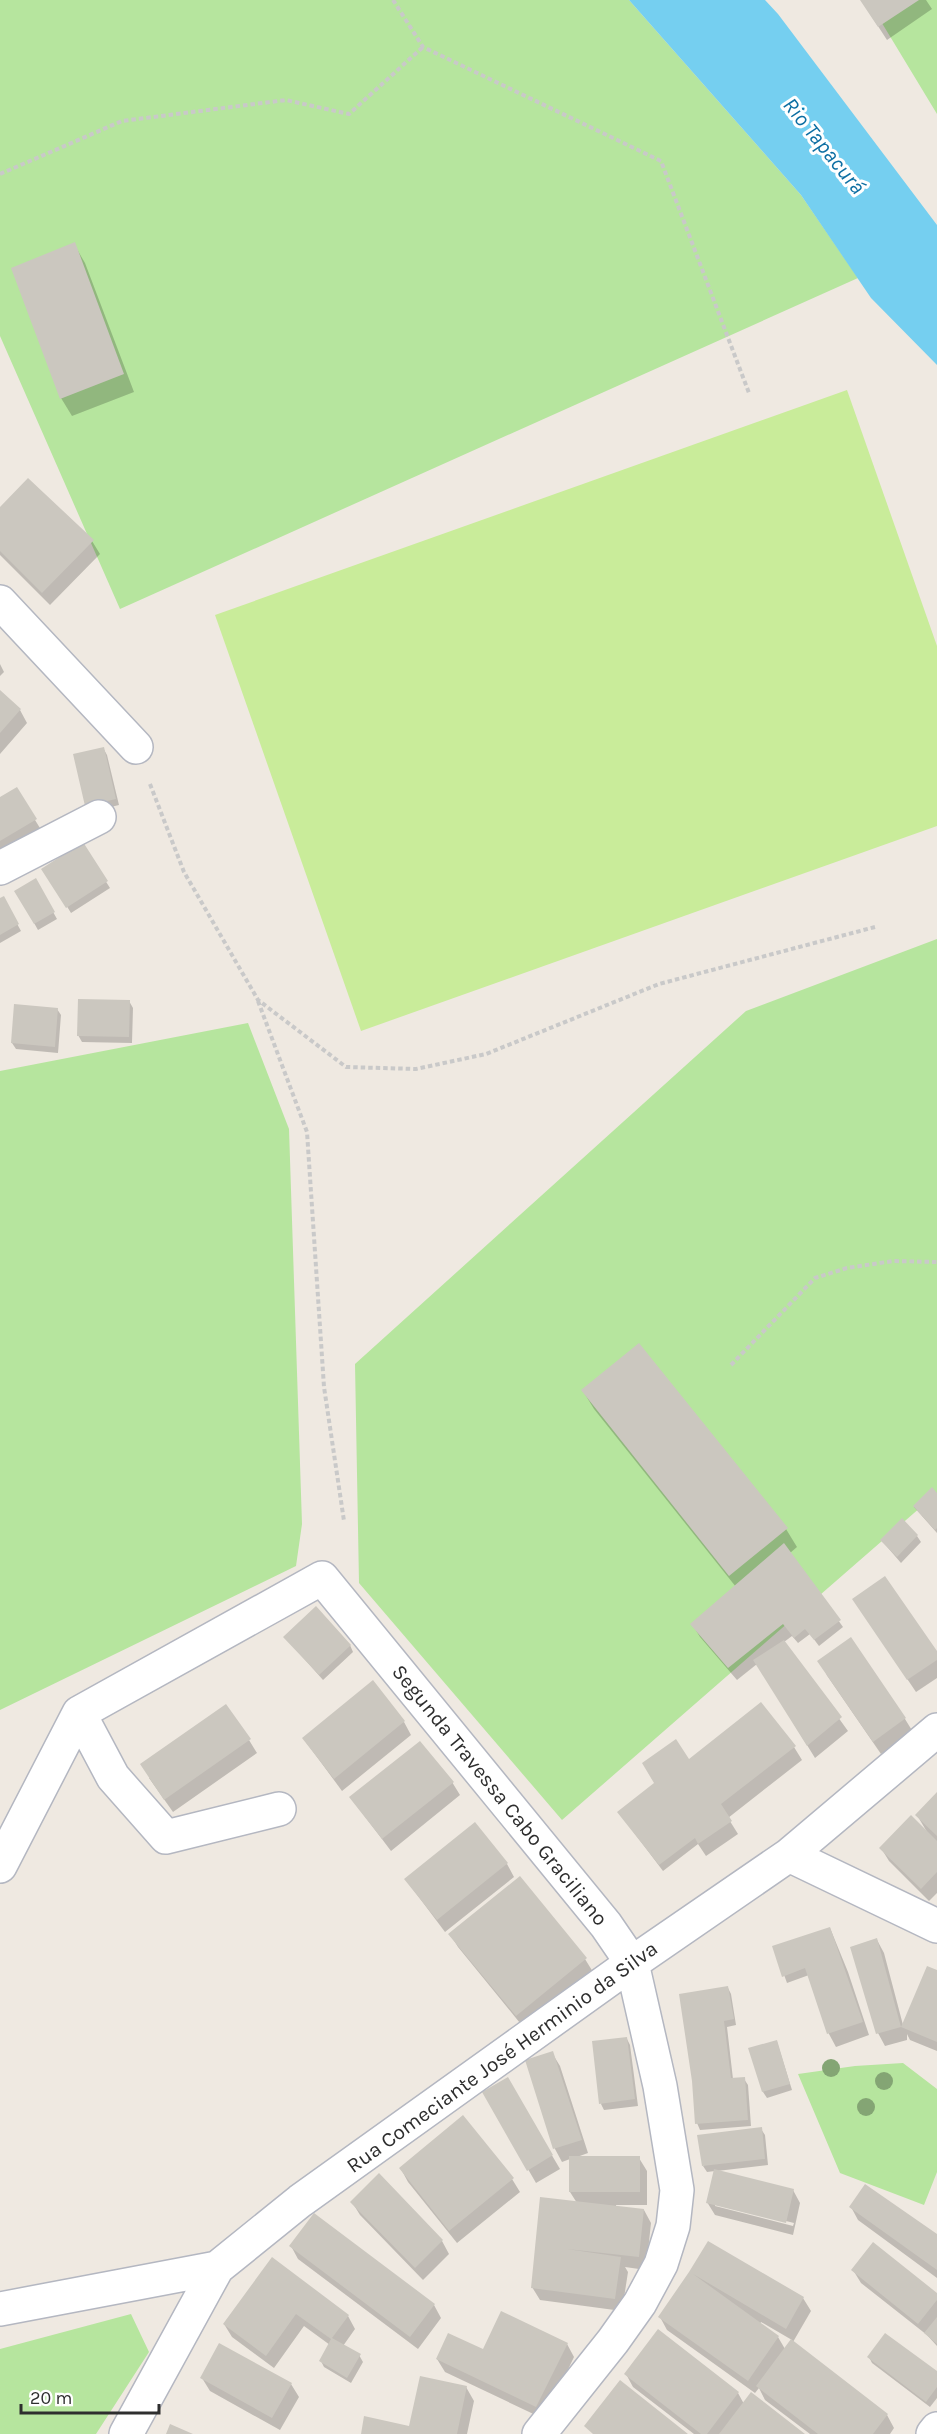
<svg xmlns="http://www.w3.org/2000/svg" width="937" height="2434" viewBox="0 0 937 2434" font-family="Karla,sans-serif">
	<rect width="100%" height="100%" fill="#efe9e1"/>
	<path fill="#b6e59e" d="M 0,0 L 629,0 L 801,195 L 858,278 L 120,609 L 0,336 Z
		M 868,0 L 937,0 L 937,114 Z
		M 937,939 L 937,1493 L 562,1820 L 359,1583 L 355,1364 L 746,1011 Z
		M 248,1023 L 289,1129 L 302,1524 L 296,1566 L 0,1710 L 0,1071 Z
		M 903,2063 L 937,2089 L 937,2172 L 924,2205 L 840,2173 L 798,2074 L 855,2066 Z
		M 131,2314 L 149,2352 L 96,2434 L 0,2434 L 0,2349 Z"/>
	<path fill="#c9ec9a" d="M 847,390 L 937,646 L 937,826 L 361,1031 L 215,615 Z"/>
	<path fill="#75cff0" d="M 629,0 L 765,0 L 778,14 L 937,225 L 937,365 L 871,298 L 801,195 Z"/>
	<path fill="#0003" fill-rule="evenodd" d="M 861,0 L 926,0 L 932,9 L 887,40 Z
		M 74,244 L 85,263 L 134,392 L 72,416 L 61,398 Z
		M 0,510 L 92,541 L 100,554 L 50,605 L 0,555 Z
		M 0,664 L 4,672 L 0,676 Z
		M 0,692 L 20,710 L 27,723 L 0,754 Z
		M 103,748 L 107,755 L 119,805 L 90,812 Z
		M 16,789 L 43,833 L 0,858 L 0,799 Z
		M 82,844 L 110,888 L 71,913 L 44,869 Z
		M 35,880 L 57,919 L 38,930 L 16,891 Z
		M 3,898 L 21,931 L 0,943 L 0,900 Z
		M 129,1001 L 133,1008 L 132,1043 L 82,1042 L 78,1035 Z
		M 57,1009 L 61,1015 L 58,1053 L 16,1049 L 12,1043 Z
		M 583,1391 L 786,1529 L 797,1547 L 790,1553 L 843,1627 L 819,1646 L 810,1634 L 798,1643 L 792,1636 L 784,1642 L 848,1731 L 815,1758 L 757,1664 L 737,1680 L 700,1637 L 692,1624 L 736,1587 L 594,1409 Z
		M 937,1495 L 937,1533 L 914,1507 Z
		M 917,1536 L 921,1542 L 901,1563 L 882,1541 Z
		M 854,1600 L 937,1654 L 937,1678 L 916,1692 Z
		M 285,1637 L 350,1645 L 353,1652 L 323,1680 Z
		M 826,1674 L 905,1719 L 913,1732 L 881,1754 Z
		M 404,1722 L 411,1735 L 342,1791 L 303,1738 Z
		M 249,1740 L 257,1753 L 173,1812 L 149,1778 Z
		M 794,1747 L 802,1760 L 728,1818 L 738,1834 L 706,1856 L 698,1844 L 663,1871 L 623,1818 L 656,1783 L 689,1761 Z
		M 452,1782 L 460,1795 L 391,1851 L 351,1798 Z
		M 937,1794 L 937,1893 L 929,1901 L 889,1861 L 881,1848 L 927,1832 L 917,1815 Z
		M 507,1864 L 514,1877 L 445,1932 L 406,1880 Z
		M 519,1878 L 585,1959 L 593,1972 L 524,2028 L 458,1947 L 450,1934 Z
		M 830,1928 L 848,1972 L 869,2035 L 836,2047 L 829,2034 L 809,1975 L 787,1983 L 774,1947 Z
		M 877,1940 L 884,1953 L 903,2025 L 937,1972 L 937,2051 L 910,2040 L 907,2034 L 907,2040 L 885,2046 L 878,2033 Z
		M 728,1988 L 731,1994 L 736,2025 L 727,2027 L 733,2079 L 744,2079 L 748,2085 L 751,2126 L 700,2130 L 697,2123 Z
		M 627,2039 L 630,2045 L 638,2106 L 604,2110 L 601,2104 Z
		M 777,2042 L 792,2090 L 767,2098 L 763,2092 Z
		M 552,2053 L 560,2066 L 588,2153 L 577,2157 L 639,2158 L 647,2171 L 647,2205 L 616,2205 L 616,2207 L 644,2210 L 651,2223 L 646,2270 L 625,2267 L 628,2272 L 622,2311 L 540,2300 L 532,2287 L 577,2203 L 570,2192 L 570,2159 L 562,2162 L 555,2149 L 527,2061 Z
		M 507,2079 L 560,2169 L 536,2183 L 484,2093 Z
		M 761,2129 L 765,2135 L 768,2165 L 717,2171 L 793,2190 L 800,2203 L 793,2235 L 715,2215 L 707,2202 L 715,2171 L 707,2172 L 703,2166 ZM 715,2203 L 794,2223 L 793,2226 L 715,2206 Z
		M 401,2169 L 512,2179 L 520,2192 L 457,2243 L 408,2182 Z
		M 352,2202 L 442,2241 L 449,2254 L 423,2280 L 360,2215 Z
		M 851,2207 L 937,2238 L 937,2278 L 858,2220 Z
		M 291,2246 L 434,2305 L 441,2318 L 418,2349 L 298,2259 Z
		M 272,2259 L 348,2316 L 355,2329 L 343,2346 L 359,2355 L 363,2362 L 351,2383 L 324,2367 L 321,2361 L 330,2345 L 304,2326 L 274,2368 L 232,2337 L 224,2324 Z
		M 853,2270 L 937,2295 L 937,2346 L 927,2335 L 861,2283 Z
		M 690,2273 L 803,2298 L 811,2311 L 793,2342 L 887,2415 L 894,2428 L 890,2434 L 810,2434 L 765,2400 L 759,2388 L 755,2393 L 667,2330 L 660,2317 ZM 761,2322 L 792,2340 L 785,2349 L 778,2337 L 760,2324 Z
		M 567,2344 L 574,2357 L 544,2419 L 445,2372 L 437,2359 L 483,2351 Z
		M 869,2357 L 937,2373 L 937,2398 L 930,2407 L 872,2363 Z
		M 626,2374 L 738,2393 L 744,2404 L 803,2434 L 694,2434 L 633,2387 Z
		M 202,2378 L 291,2384 L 299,2397 L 280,2430 L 210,2391 Z
		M 466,2387 L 474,2401 L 467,2434 L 362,2434 L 410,2427 Z"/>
	<path fill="#cbc7bf" d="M 860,0 L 919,0 L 878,27 Z
		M 75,242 L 124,374 L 60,399 L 11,268 Z
		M 28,478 L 94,540 L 42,593 L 0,551 L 0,507 Z
		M 0,690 L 21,709 L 0,733 Z
		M 104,747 L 116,799 L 85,806 L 73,754 Z
		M 17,787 L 37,819 L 0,841 L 0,797 Z
		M 83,842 L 108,881 L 66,908 L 41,869 Z
		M 36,878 L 55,912 L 34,924 L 14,891 Z
		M 4,896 L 19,924 L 0,935 L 0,898 Z
		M 78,999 L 130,1000 L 129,1037 L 77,1036 Z
		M 14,1004 L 58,1008 L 55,1047 L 11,1043 Z
		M 639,1343 L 788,1528 L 729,1576 L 581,1390 Z
		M 932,1487 L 937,1493 L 937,1528 L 935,1530 L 913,1506 Z
		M 902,1518 L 918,1535 L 897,1557 L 880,1540 Z
		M 784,1543 L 841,1620 L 814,1640 L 805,1629 L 794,1638 L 783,1624 L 728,1668 L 690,1624 Z
		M 885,1576 L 937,1651 L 937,1660 L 907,1680 L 852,1599 Z
		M 316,1606 L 351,1645 L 319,1675 L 283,1637 Z
		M 851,1637 L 906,1718 L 873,1742 L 817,1661 Z
		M 784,1640 L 842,1717 L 807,1746 L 753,1660 Z
		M 373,1680 L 405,1721 L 334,1779 L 302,1738 Z
		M 761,1702 L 796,1746 L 721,1804 L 732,1821 L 698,1844 L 695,1838 L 659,1865 L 617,1812 L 654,1783 L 642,1763 L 676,1739 L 689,1759 Z
		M 226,1704 L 251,1739 L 164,1800 L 140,1764 Z
		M 420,1741 L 454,1782 L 382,1839 L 349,1797 Z
		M 937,1792 L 937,1836 L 915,1815 Z
		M 911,1815 L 937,1841 L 937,1872 L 921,1889 L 879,1848 Z
		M 475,1822 L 508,1863 L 437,1920 L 404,1879 Z
		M 520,1876 L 587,1958 L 516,2016 L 448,1934 Z
		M 830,1927 L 863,2022 L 827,2034 L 805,1968 L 782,1977 L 772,1946 Z
		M 877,1938 L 901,2027 L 927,1966 L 937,1970 L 937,2042 L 901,2027 L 876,2034 L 850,1947 Z
		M 728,1986 L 734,2019 L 724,2021 L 731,2078 L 745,2077 L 748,2120 L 695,2124 L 692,2081 L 679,1994 Z
		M 627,2037 L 635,2099 L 599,2104 L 592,2041 Z
		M 777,2040 L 790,2084 L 762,2092 L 748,2048 Z
		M 553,2051 L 582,2140 L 553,2149 L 525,2060 Z
		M 508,2077 L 553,2155 L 527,2171 L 482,2092 Z
		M 463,2115 L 514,2178 L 449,2231 L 399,2168 Z
		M 762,2127 L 765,2159 L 702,2166 L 697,2135 Z
		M 569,2156 L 640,2156 L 640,2192 L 569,2192 Z
		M 714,2169 L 794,2189 L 786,2223 L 706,2203 Z
		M 379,2173 L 443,2240 L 415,2268 L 350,2202 Z
		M 865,2184 L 937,2234 L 937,2270 L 849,2207 Z
		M 540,2197 L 644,2209 L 639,2257 L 567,2249 L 621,2257 L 615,2299 L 531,2288 Z
		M 314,2213 L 435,2304 L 410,2337 L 289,2246 Z
		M 708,2241 L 804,2297 L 786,2329 L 693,2274 L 779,2336 L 748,2381 L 658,2317 L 689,2272 Z
		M 873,2242 L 937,2293 L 937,2300 L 918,2324 L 851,2270 Z
		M 272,2257 L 349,2315 L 332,2338 L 361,2354 L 347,2378 L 319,2361 L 331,2339 L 296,2314 L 266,2356 L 223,2324 Z
		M 501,2311 L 568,2343 L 536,2407 L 436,2359 L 448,2333 L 483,2349 Z
		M 937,2317 L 937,2344 L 924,2333 Z
		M 658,2329 L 739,2392 L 707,2434 L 701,2434 L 624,2374 Z
		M 885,2333 L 937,2371 L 937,2387 L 926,2402 L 867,2357 Z
		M 791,2339 L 888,2414 L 873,2434 L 818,2434 L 756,2386 Z
		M 219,2343 L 292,2383 L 272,2418 L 200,2378 Z
		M 420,2376 L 467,2386 L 457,2434 L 361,2434 L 364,2416 L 409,2426 Z
		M 620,2380 L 688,2434 L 593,2434 L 584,2426 Z
		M 751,2392 L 805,2434 L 719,2434 Z
		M 170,2424 L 193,2434 L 166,2434 Z"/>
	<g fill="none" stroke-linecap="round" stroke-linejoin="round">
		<defs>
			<path id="minor" d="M 0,602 L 136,747
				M 0,868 L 99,817
				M 79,1713 L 113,1777 L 166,1837 L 279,1809
				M 789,1855 L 937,1926
				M 0,1866 L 79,1713 L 322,1578 L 606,1925 L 632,1963 L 660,2086 L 677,2190 L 673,2226 L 661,2264 L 640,2303 L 613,2341 L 539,2434
				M 0,2309 L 217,2268
				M 126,2434 L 217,2268 L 300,2201 L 632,1963 L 789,1855 L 937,1730
				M 933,2434 L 937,2429"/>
		</defs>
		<use href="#minor" stroke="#b4b7c1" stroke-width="36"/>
		<path stroke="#c9c9c9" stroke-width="4" stroke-dasharray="4.5 3" stroke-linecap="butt" d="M 393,0 L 423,47 L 661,161 L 749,393
			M 0,174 L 122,121 L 286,100 L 349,114 L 423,47
			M 150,784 L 184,872 L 258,1000 L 346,1067 L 416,1069 L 486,1054 L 659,984 L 875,927
			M 258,1001 L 307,1132 L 324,1387 L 344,1521
			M 731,1365 L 815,1278 L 847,1268 L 893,1261 L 937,1262"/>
		<use href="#minor" stroke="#fff" stroke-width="33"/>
	</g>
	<g fill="#84a574">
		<circle cx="831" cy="2068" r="9"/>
		<circle cx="884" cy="2081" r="9"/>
		<circle cx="866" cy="2107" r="9"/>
	</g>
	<g text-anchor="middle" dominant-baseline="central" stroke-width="6" stroke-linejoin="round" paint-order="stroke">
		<g font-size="21" fill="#2e2e2e" stroke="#fff">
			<text transform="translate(500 1795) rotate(51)">Segunda Travessa Cabo Graciliano</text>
			<text transform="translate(502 2057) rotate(-36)">Rua Comeciante José Herminio da Silva</text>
		</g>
		<g font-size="22" font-style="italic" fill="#0d6fa3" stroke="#fff">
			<text transform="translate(824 146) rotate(51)">Rio Tapacurá</text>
		</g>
	</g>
	<path d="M21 2404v9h138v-9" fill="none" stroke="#2e2e2e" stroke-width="3"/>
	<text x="30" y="2404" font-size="18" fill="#2e2e2e" stroke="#ffffff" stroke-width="4.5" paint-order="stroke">20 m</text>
</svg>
